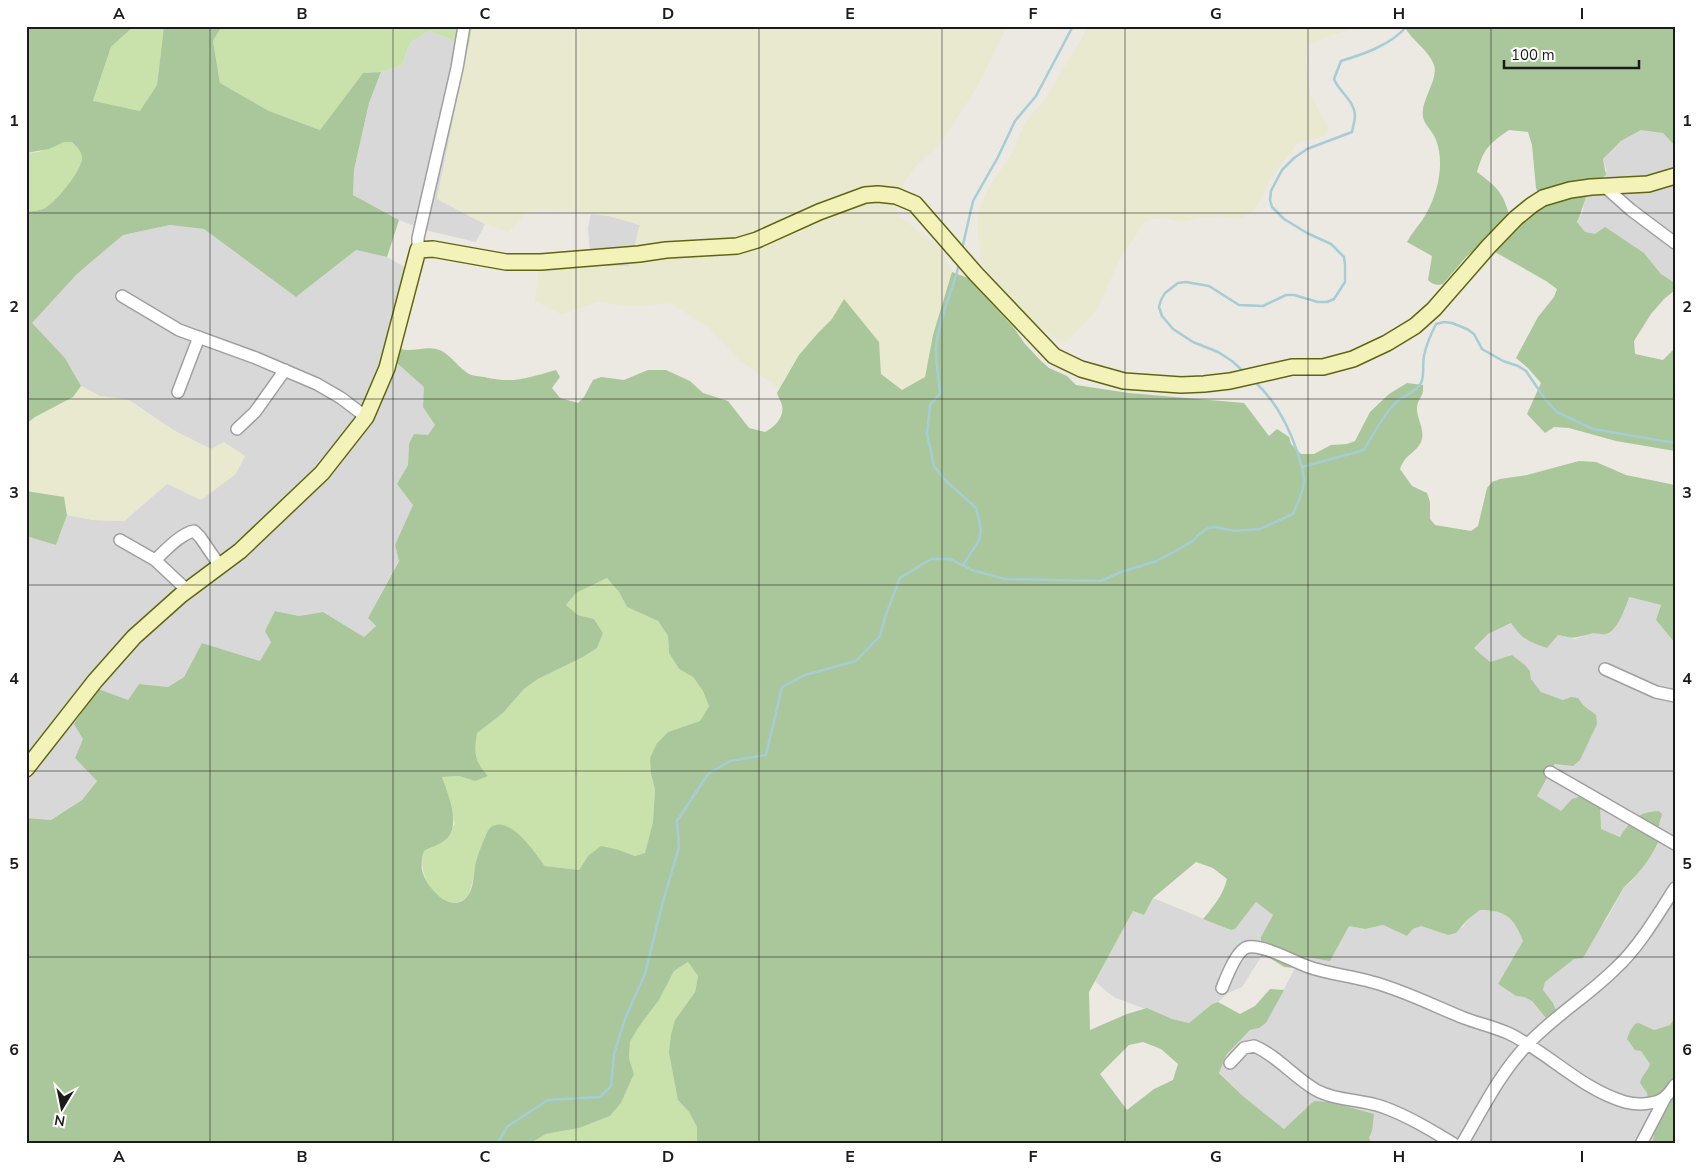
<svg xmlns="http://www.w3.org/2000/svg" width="1701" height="1170" viewBox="0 0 1701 1170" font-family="'Nunito Sans',sans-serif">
	<rect width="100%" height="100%" fill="#ece8e2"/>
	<path fill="#d9d8d8" d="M 429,31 L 469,46 L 437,199 L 485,224 L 476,242 L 425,230 L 399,220 L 353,195 L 354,170 L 369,103 L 381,72 L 402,65 L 410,43 Z
		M 1646,129 L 1663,133 L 1675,146 L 1675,283 L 1661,274 L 1644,253 L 1628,243 L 1585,232 L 1577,223 L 1583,211 L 1584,202 L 1592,186 L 1607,171 L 1603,159 L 1621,141 L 1641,130 Z
		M 591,214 L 609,216 L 640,225 L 629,266 L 591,266 L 588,228 Z
		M 170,225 L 204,229 L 296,297 L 356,250 L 387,257 L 406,268 L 406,320 L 397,363 L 425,387 L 423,407 L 435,425 L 428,435 L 409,444 L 408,465 L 398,484 L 413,505 L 395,545 L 399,560 L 368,618 L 376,626 L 364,637 L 323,612 L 299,616 L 276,611 L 271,642 L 260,661 L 202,643 L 184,677 L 168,687 L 139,684 L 128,700 L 83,739 L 75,758 L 97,780 L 82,800 L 51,820 L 26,818 L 26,536 L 56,545 L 67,515 L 93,520 L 124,521 L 167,484 L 245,457 L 224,442 L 211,449 L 173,430 L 129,400 L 100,396 L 81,386 L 65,358 L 31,323 L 77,274 L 123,235 Z
		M 1628,597 L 1661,605 L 1656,620 L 1675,643 L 1675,979 L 1673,993 L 1675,996 L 1675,1017 L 1670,1025 L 1654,1030 L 1639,1023 L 1641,1051 L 1650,1064 L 1649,1068 L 1641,1079 L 1640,1083 L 1647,1093 L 1649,1107 L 1657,1119 L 1652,1144 L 1372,1144 L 1369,1138 L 1372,1131 L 1363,1111 L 1323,1100 L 1284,1129 L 1244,1097 L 1219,1072 L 1226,1055 L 1250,1030 L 1259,1028 L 1266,1023 L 1295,968 L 1304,957 L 1330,960 L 1349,926 L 1365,929 L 1383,925 L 1407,936 L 1413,929 L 1421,926 L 1448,935 L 1463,927 L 1467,920 L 1480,910 L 1498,911 L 1513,920 L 1518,927 L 1523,941 L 1498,984 L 1516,996 L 1524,997 L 1532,1001 L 1546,1018 L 1556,1010 L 1553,1003 L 1543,990 L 1545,982 L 1574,959 L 1607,919 L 1624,887 L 1631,882 L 1658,845 L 1659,830 L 1658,826 L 1662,818 L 1628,823 L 1621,837 L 1600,829 L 1600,806 L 1572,800 L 1561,812 L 1537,796 L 1556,764 L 1564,765 L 1590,710 L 1571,697 L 1563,700 L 1541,692 L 1531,679 L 1530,671 L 1525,665 L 1512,655 L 1490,662 L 1474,648 L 1488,634 L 1512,623 L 1516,629 L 1547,648 L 1558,635 L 1575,639 L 1589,634 L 1597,633 L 1605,634 L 1613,630 L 1625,609 Z
		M 1153,898 L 1231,930 L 1235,929 L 1256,902 L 1273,915 L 1261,937 L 1261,957 L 1242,987 L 1228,993 L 1218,1002 L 1212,1004 L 1189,1023 L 1172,1019 L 1116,998 L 1107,992 L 1095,981 L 1133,911 L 1144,915 Z"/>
	<path fill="#e8e9ce" d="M 472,26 L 1007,26 L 977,87 L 939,145 L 914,168 L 904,183 L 895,213 L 940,248 L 952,272 L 933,335 L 925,377 L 901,390 L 881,373 L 879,342 L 844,300 L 832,319 L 818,333 L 799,355 L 779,388 L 741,361 L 707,326 L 670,303 L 633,306 L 599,302 L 561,314 L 535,301 L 539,268 L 591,266 L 629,266 L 640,225 L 609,216 L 545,209 L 528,211 L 508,232 L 479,221 L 437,199 Z
		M 1089,26 L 1354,26 L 1348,30 L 1323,38 L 1308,46 L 1306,54 L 1306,62 L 1310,94 L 1329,130 L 1324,136 L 1299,142 L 1270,178 L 1260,202 L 1252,212 L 1239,219 L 1218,216 L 1198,218 L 1181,222 L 1164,218 L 1152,219 L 1144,222 L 1118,262 L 1100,304 L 1092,315 L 1069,340 L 1059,342 L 1041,328 L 1002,290 L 982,264 L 977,220 L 981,204 L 993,181 L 1013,153 L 1025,123 L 1046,98 Z
		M 81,386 L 100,396 L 129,400 L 173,430 L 211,449 L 224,442 L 245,456 L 236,474 L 201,500 L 167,484 L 124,521 L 93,520 L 67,515 L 64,497 L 26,491 L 26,424 L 35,417 L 73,397 Z"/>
	<path fill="#c9e2ab" d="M 134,26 L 164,26 L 157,85 L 141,111 L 93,102 L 111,47 Z
		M 222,26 L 472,26 L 469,46 L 429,31 L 410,43 L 402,65 L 381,72 L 363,73 L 320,130 L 269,111 L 220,83 L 213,41 Z
		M 64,142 L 72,142 C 77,147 82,152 82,158 C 82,170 56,202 45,208 C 40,211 32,211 26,212 L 26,153 L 39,152 Z
		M 607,578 L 619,592 L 627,607 L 658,621 L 668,636 L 669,653 L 679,669 L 693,677 L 703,691 L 709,706 L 700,721 L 668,732 L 657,743 L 651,774 L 655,790 L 653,822 L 645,853 L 635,856 L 619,850 L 588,856 L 579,870 L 545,866 L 535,853 L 485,836 L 469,894 C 448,921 414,878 424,851 L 440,843 L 455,824 L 442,777 L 459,776 L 475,781 C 477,764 474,750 476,733 L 503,713 L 524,689 L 538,679 L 583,657 L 597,648 L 603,633 L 594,619 L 578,615 L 566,605 L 576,593 Z
		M 688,962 L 698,976 L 695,992 L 675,1020 L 678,1100 L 689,1112 L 697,1127 L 697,1143 L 529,1144 L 546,1134 L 579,1128 L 610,1116 L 621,1103 L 634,1074 L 629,1058 L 630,1042 L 638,1028 L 659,1000 L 674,971 Z"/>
	<path fill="#a9c79a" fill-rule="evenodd" d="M 26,26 L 134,26 L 111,47 L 93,101 L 140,111 L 157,85 L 164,26 L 222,26 L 213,41 L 220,83 L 269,111 L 320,130 L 363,73 L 381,72 L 369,103 L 354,170 L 353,195 L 399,220 L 387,257 L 356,250 L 296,297 L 204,229 L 170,225 L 123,235 L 77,274 L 32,323 L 65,358 L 81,386 L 73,397 L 35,417 L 26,424 L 26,212 C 32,211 40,211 45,208 C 56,202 82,170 82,158 C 82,152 77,147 72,142 L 64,142 L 49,149 L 26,153 Z
		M 1404,26 L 1675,26 L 1675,146 L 1663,133 L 1641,130 L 1621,141 L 1603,159 L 1606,175 C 1602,178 1597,181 1593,185 C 1584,195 1583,211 1577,222 L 1585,232 L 1595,234 L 1605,227 L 1644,253 L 1661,274 L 1675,283 L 1675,290 L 1664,299 L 1651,314 L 1634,341 L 1635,354 L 1663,360 L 1675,348 L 1675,451 L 1616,441 L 1569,428 L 1554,427 L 1545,433 L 1527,414 L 1541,383 L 1528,368 L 1516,358 L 1538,317 L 1554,297 L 1557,289 L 1546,281 L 1481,244 L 1466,257 L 1443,284 C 1437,286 1432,284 1428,280 L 1432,256 L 1407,242 C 1413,231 1421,223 1426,214 C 1438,193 1445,163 1436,140 C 1433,131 1425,126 1423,117 C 1420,100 1439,80 1434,65 C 1428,49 1412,41 1404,26 ZM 1509,130 L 1528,132 L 1532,145 L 1536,188 L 1543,204 L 1513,228 C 1504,197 1504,192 1477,172 C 1484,148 1489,144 1509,130 Z
		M 952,272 L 968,278 L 1014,328 L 1025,344 L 1041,361 L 1049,368 L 1067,376 L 1076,385 L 1129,393 L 1244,403 L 1269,436 L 1277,429 L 1289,437 L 1291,444 L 1301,454 L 1314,454 L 1331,445 L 1347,444 L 1355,441 L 1370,412 L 1389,394 L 1407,383 L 1423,385 C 1424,398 1418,397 1417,407 C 1416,419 1426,430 1421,442 C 1416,453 1405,454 1400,469 L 1412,486 L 1427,493 L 1430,502 L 1430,519 L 1435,525 L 1471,531 L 1478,526 L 1487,488 L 1492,482 L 1500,479 L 1527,475 L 1579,461 L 1596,462 L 1626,475 L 1675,485 L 1675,643 L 1656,620 L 1661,605 L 1629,597 C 1626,607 1617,632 1606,634 C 1601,635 1595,632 1590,634 C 1573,638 1576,639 1558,635 L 1547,648 C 1529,642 1522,639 1511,623 L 1488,634 L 1474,648 L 1490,662 L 1512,655 L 1525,665 L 1530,671 L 1531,679 L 1541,692 L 1563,700 L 1571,697 L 1578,698 L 1583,705 L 1596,715 L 1597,724 L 1580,760 L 1573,766 L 1555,764 L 1537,796 L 1561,811 L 1572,799 L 1582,796 L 1600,806 L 1601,829 L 1620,837 C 1631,819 1639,812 1659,811 L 1662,814 C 1661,822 1655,827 1663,832 C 1655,852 1641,873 1624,887 L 1583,958 L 1574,959 L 1545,982 L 1543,990 L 1553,1003 L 1556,1010 L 1546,1018 L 1532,1001 L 1524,997 L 1516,996 L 1498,984 L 1523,941 C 1514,918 1506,910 1480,910 L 1467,920 L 1456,933 L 1448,935 L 1421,926 L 1413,929 L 1407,936 L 1383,925 L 1365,929 L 1349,926 L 1330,961 L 1305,957 L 1295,968 L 1284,967 L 1267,956 L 1261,957 L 1261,937 L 1273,915 L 1256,902 L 1235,929 L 1231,930 L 1203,919 C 1214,906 1223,895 1227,879 L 1213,868 L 1196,862 L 1153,898 L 1144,915 L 1133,911 L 1089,992 L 1090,1030 L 1127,1014 L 1147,1008 L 1172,1019 L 1189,1023 L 1212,1004 L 1218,1002 L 1240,1014 L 1255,1006 L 1270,989 L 1284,990 L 1266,1023 L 1259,1028 L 1250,1030 L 1226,1055 L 1219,1073 L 1244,1097 L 1284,1129 L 1314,1101 L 1331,1102 L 1374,1114 L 1372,1131 L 1369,1138 L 1372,1144 L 697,1144 L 697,1127 L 689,1112 L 678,1100 L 669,1053 L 671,1035 L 675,1020 L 695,992 L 698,976 L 688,962 L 674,971 L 659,1000 L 638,1028 L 630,1042 L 629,1058 L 634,1074 L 621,1103 L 610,1116 L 579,1128 L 546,1134 L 529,1144 L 26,1144 L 26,818 L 51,820 L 82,800 L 97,781 L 75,758 L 83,739 L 74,724 L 98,689 L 128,700 L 139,684 L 168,687 L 184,677 L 202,643 L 260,661 L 271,642 L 265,631 L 275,611 L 299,616 L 323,612 L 364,637 L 376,626 L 368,618 L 399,561 L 395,545 L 413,505 L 397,484 L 408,465 L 409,444 L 414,434 L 428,435 L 435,425 L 423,407 L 424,387 L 397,363 L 400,349 C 414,353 428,344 442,351 C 452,357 459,368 469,374 C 473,376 479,376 484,377 C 514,384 527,378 556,370 L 560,377 L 552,388 L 560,398 L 578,403 L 584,397 L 593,380 L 601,377 L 624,380 L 648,370 L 666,370 L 690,381 L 703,393 L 728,401 L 749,428 L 765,432 C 774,428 785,417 782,405 C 781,401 778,397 777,393 L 799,355 L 818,333 L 832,319 L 844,299 L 879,342 L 881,374 L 902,390 L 925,377 L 933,335 ZM 607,578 L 619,592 L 627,607 L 658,621 L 668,636 L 669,653 L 679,669 L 693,677 L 703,691 L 709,706 L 700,721 L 668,732 L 657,743 L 650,758 L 651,774 L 655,790 L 653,822 L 645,853 L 635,856 L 619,850 L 601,846 L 588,856 L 579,870 L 545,866 C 535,853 510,814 491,827 C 486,831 478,855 476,862 C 473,874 475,894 462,901 C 445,910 425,884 422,870 C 421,863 422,857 424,851 C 431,847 439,845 445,840 C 462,827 448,794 442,777 L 459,776 L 475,781 L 488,776 C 474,761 474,753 477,733 L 503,713 L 524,689 L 538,679 L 583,657 L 597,648 L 603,633 L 594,619 L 578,615 L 566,605 L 576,593 ZM 1143,1042 L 1161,1049 L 1178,1064 L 1173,1080 L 1154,1089 L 1127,1110 L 1100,1074 L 1129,1045 Z
		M 26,491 L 64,497 L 67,515 L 56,545 L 26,536 Z
		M 1675,1017 L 1675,1144 L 1652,1144 L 1657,1119 L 1649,1107 L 1647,1093 L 1640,1083 C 1641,1076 1648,1071 1650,1064 L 1641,1051 L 1635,1050 L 1627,1039 L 1630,1031 L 1635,1024 L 1639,1023 L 1654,1030 L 1670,1025 Z"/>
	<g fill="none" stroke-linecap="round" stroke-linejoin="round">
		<path stroke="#a6cdd6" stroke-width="2.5" d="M 962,249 L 973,201 L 998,157 L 1015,121 L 1036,96 L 1073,26
			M 959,264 C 953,292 937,321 936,350 C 936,365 939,379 940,393 L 930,405 L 927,434 L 934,466 L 944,479 L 976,508 L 980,524 L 981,532 L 979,540 L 963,565
			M 1244,372 L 1232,361 L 1218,352 L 1193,342 L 1173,329 L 1162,316 L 1159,307 L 1161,300 L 1165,293 L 1178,283 L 1186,282 L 1209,286 L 1239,305 L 1263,306 L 1286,295 L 1294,295 L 1318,302 L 1327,302 L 1334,299 L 1345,282 L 1345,265 L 1344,257 L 1331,244 L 1307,233 L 1284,219 L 1272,207 L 1270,200 L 1271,191 L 1282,170 L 1294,158 L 1307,149 L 1352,132 C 1353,127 1355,120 1355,115 C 1354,100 1339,92 1334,79 L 1341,61 C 1364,54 1391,45 1407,26
			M 1302,467 L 1364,450 C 1373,434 1382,418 1394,404 C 1402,395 1415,394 1421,383 C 1425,374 1422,366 1424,356 C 1426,345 1431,334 1436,324 L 1444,322 L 1452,323 L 1467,329 L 1474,334 L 1482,349 L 1503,361 L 1518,366 L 1526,371 L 1545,399 L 1557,412 L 1593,429 L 1675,443
			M 497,1144 L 507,1127 L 548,1100 L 600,1097 L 611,1086 L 614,1054 L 625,1019 L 645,974 L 662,905 L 679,847 L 677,821 L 708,774 L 730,761 L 766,755 L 782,687 L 805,675 L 856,661 L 880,636 L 885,617 L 900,578 L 931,559 L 950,559 L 972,570 L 1005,579 L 1101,581 L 1121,572 L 1157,561 L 1193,541 L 1198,535 L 1208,528 L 1216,527 L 1234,531 L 1260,529 L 1293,514 C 1297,504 1304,492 1304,481 C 1304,471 1300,460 1297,451 C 1288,425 1276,401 1255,382"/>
		<defs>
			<path id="street" d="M 1604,186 L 1631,210 L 1675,243
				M 418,250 L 418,238 L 457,68 L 464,26
				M 122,296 L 179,330 L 256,358 L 317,384 L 341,398 L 366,417
				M 178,392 L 199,337
				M 237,429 L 255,412 L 285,370
				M 120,540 L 155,560
				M 188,591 L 155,560 C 165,551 180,534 194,531 L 200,537 L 220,566
				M 1605,669 L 1656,692 L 1675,696
				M 1550,772 L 1675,844
				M 1222,988 C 1226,978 1237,949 1248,947 C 1263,944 1294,962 1309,967 C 1329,974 1351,976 1372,982 C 1403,990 1434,1006 1464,1018 C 1480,1024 1495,1027 1510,1034 C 1550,1054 1581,1089 1625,1102 C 1636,1105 1656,1105 1665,1097 C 1669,1094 1672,1089 1675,1085
				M 1230,1063 L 1244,1048 L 1254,1046 C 1275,1054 1295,1078 1316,1090 C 1336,1101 1361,1099 1383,1107 C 1408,1116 1431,1130 1454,1144
				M 1462,1144 C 1482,1110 1500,1073 1527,1045 C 1554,1016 1588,996 1616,968 C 1639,947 1658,914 1675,888
				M 1641,1144 L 1665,1098"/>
			<path id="secondary" d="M 26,769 L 95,681 L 134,637 L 181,595 L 240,551 L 322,473 L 366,417 L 387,368 L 418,250 L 433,249 L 506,262 L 541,262 L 639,254 L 666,250 L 737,246 L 757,240 L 819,212 L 865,195 L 878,194 L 896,196 L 915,204 L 976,274 L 1054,356 L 1081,369 L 1124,381 L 1181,385 L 1204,384 L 1230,381 L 1292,367 L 1323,367 L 1353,359 L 1387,343 L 1415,326 L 1434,309 L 1489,246 L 1516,218 L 1532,205 L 1543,198 L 1570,190 L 1591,187 L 1648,184 L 1675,176"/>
		</defs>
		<use href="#street" stroke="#9f9f9f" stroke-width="14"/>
		<use href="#secondary" stroke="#60660f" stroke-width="18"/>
		<use href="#street" stroke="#fff" stroke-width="11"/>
		<use href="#secondary" stroke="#f2f2b9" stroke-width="15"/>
	</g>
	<path fill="none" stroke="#1b1b1b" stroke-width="1" stroke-opacity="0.55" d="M 210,26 L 210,1144M 393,26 L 393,1144M 576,26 L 576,1144M 759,26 L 759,1144M 942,26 L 942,1144M 1125,26 L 1125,1144M 1308,26 L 1308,1144M 1491,26 L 1491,1144M 26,213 L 1675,213M 26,399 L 1675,399M 26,585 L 1675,585M 26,771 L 1675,771M 26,957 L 1675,957"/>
	<rect width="1701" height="1170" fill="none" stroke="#ffffff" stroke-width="55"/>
	<g transform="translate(62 1108) rotate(190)" stroke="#ffffff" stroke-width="4" paint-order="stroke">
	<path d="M0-4L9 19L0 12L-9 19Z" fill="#1b1b1b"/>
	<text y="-8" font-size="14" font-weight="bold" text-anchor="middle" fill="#1b1b1b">N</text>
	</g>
	<path d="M1504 60v8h135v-8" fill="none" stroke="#1b1b1b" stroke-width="2.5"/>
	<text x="1511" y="60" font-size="15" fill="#1b1b1b" stroke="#ffffff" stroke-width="4" paint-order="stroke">100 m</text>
	<rect x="28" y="28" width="1646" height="1114" fill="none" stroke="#1b1b1b" stroke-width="2"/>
	<g font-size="16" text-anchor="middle" font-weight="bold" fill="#1b1b1b">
		<text x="119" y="19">A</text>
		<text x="302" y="19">B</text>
		<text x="485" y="19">C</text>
		<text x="668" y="19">D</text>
		<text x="850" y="19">E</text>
		<text x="1033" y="19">F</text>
		<text x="1216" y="19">G</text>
		<text x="1399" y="19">H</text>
		<text x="1582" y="19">I</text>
		<text x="14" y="126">1</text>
		<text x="1687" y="126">1</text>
		<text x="14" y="312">2</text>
		<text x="1687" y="312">2</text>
		<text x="14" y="498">3</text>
		<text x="1687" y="498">3</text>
		<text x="14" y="684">4</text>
		<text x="1687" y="684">4</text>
		<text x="14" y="869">5</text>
		<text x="1687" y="869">5</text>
		<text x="14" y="1055">6</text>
		<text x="1687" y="1055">6</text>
		<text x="119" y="1162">A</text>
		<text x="302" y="1162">B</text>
		<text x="485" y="1162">C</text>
		<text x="668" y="1162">D</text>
		<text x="850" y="1162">E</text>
		<text x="1033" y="1162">F</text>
		<text x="1216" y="1162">G</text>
		<text x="1399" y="1162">H</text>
		<text x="1582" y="1162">I</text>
	</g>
</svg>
